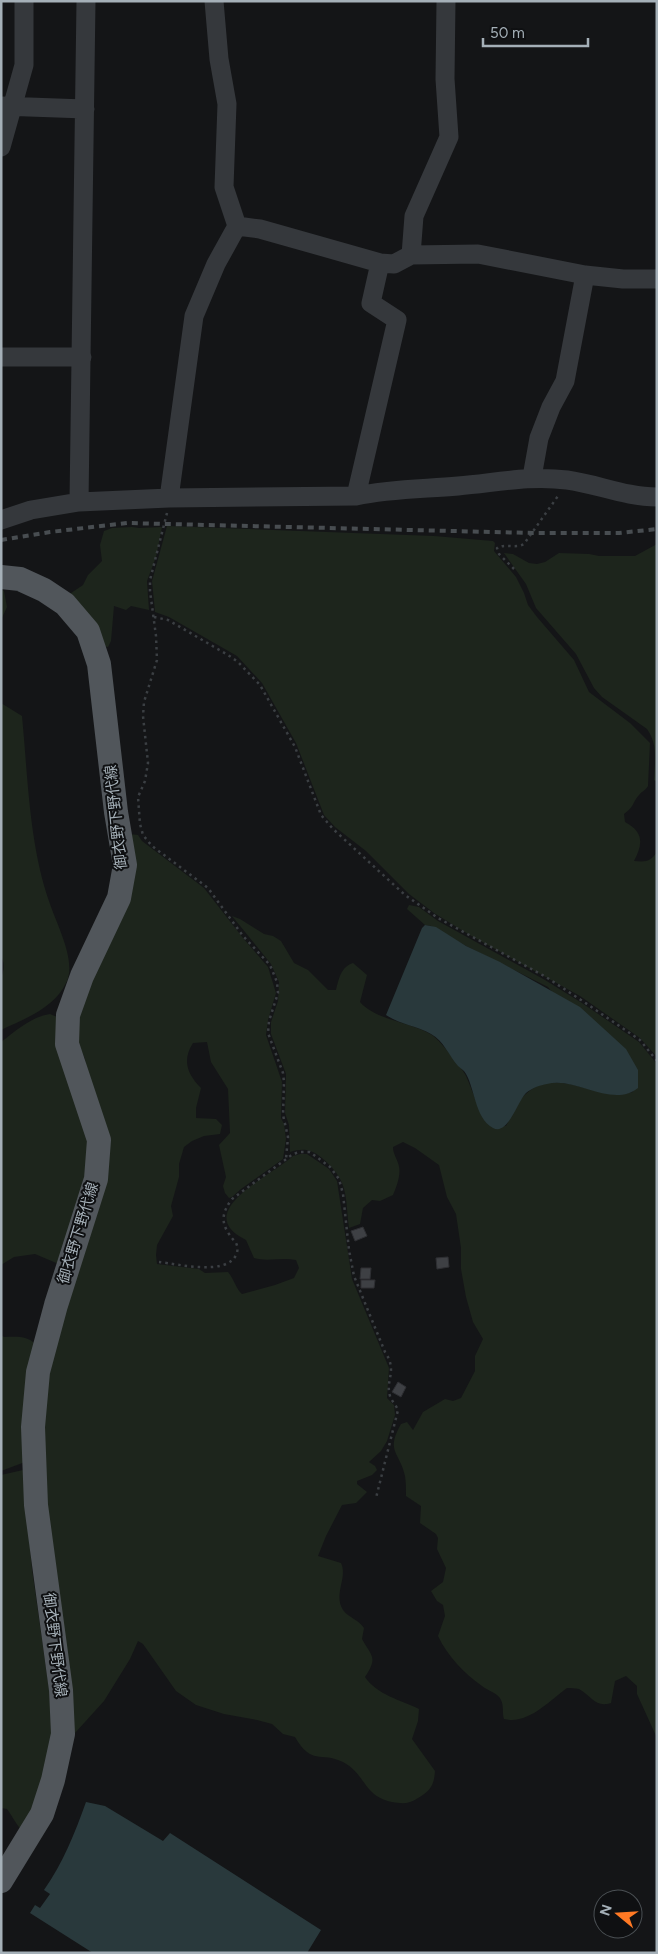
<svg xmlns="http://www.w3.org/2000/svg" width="658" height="1954" viewBox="0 0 658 1954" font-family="Figtree,'Noto Sans JP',sans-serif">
	<rect width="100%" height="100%" fill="#141517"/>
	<path fill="#1d251c" d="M 167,526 L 434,536 L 493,541 L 495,543 L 494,551 L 516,577 L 524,593 L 528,605 L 537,617 L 574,660 L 589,692 L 630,723 L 650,743 L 648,786 C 645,791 642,791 639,795 C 632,803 635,806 624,814 L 625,822 C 644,832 643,844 634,861 C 646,862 650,862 657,852 L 657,1057 L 640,1038 L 580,996 L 468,934 L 434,913 L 409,894 L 366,851 L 335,827 L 324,815 L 296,743 L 262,683 L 237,656 L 169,617 L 155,612 L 152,581 Z
		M 132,527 L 139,528 L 162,527 L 156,557 L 147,581 L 149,610 L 131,606 L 126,610 L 114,606 L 111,641 L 108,647 L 103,646 L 68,595 L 83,585 L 88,575 L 102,561 L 100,545 L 104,531 L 112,528 Z
		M 657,544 L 657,782 L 654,780 C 655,762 658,744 647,729 L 602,697 L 594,688 L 576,654 L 536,608 L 526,584 L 504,553 L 513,554 L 529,563 L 537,564 L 545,562 L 559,553 L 589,554 L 599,556 L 635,556 Z
		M 1,589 L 4,591 L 7,607 L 1,620 Z
		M 1,703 L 22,716 C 28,778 29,845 50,904 C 57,925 76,960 67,981 C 55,1008 26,1018 1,1030 L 1,978 C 4,971 5,963 1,956 Z
		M 130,834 L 138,835 L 142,841 L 204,888 L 243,938 L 268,967 L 276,993 L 268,1020 L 266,1035 L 282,1082 L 281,1118 L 284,1124 L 286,1139 L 283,1159 L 241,1189 L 232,1197 L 229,1198 L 225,1193 L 223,1186 L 226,1177 L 219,1145 L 230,1133 L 228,1089 L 211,1062 L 207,1042 L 193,1043 C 182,1060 187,1074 201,1088 L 196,1108 L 196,1118 L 216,1119 L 222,1125 L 220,1134 L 204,1136 L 192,1141 L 184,1147 L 179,1164 L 179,1177 L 171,1206 L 173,1216 L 157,1245 L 156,1255 L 157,1264 L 199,1269 L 205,1273 L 228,1272 C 234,1279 236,1289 242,1294 L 275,1285 L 294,1278 L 299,1268 L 296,1260 C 282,1257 268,1262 254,1258 L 246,1240 C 189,1212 273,1175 293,1156 L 300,1154 L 307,1154 L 329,1169 L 337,1181 L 352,1279 L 389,1368 L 387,1398 L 394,1405 L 395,1415 L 387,1441 L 381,1451 L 369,1462 L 375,1466 L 377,1470 L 372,1475 L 357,1481 L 357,1484 L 367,1492 L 356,1503 L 342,1505 L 326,1536 L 318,1556 L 341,1563 C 348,1578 333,1594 343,1610 C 349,1618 358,1619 364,1628 L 362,1639 C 372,1657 378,1657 365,1677 C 377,1695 401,1700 419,1709 L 418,1721 L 412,1739 L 435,1771 C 434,1786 430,1791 418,1798 C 409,1804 403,1804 392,1802 C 363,1796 366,1774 343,1762 C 320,1751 312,1766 295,1737 L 283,1734 L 272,1724 L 257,1720 L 224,1714 L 196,1705 L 176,1691 L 143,1644 L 138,1641 L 130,1659 L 104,1701 L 75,1733 L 70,1731 L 39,1446 L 53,1339 L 102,1188 L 85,1059 L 79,1045 L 76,1026 Z
		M 409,905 L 419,907 L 438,921 L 545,980 L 582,1003 L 639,1042 L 657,1064 L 657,1738 L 637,1694 L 637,1686 L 626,1676 L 615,1681 L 611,1703 C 596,1708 591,1696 579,1689 C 575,1688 571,1688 567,1688 C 549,1701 528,1725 504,1719 C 502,1713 504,1706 501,1700 C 498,1693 488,1691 482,1686 C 464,1673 448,1657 438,1636 L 445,1616 L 443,1605 L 437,1601 L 431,1591 L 443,1582 L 446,1568 L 437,1549 L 438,1538 L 436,1534 L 420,1523 L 421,1506 L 406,1496 C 406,1490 406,1482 405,1476 C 400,1452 385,1452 401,1424 L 407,1422 L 413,1430 L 423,1412 L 445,1399 L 453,1401 L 461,1398 L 475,1371 L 475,1356 L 483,1339 L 473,1322 L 466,1297 L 461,1269 L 461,1248 L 456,1214 L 447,1197 L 439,1165 L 415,1148 L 403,1142 L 393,1147 C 393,1153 396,1157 398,1163 C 402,1173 397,1185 393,1195 L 380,1201 L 372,1200 L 363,1208 L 360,1224 L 349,1228 C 345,1195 349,1181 322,1158 C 311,1149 303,1148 290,1152 L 289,1125 L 285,1113 L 286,1074 L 271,1034 L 271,1022 L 278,1001 L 279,982 L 271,964 L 232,916 L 240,919 L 264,934 L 273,936 L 281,941 L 294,963 L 308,970 L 328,990 L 336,990 C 339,978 341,967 353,963 L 367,975 L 360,1002 C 375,1020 411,1022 432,1035 C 438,1038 464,1070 466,1076 C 473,1091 477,1107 486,1122 L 506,1126 C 512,1115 517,1101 527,1093 C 553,1070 585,1092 613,1094 C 620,1095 627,1093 633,1092 L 548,987 L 466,946 L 431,926 L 425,925 L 407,909 Z
		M 50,1014 L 57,1017 L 86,1126 L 90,1166 L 61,1265 L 35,1254 L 14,1257 L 1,1265 L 1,1042 C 17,1030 31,1017 50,1014 Z
		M 1,1335 L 4,1337 C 17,1337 27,1335 36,1345 L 25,1462 L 1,1471 Z
		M 23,1470 L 32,1569 L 49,1689 L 52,1736 L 47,1771 L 23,1831 C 16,1825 13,1817 7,1809 L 1,1808 L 1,1475 Z"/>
	<path fill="#29393c" d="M 425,925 L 436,927 L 466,946 L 500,962 L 580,1007 L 626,1049 L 638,1070 L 638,1088 C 612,1109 576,1076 547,1084 C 540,1085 532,1088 526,1093 C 517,1102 508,1136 493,1128 C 474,1118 475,1085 464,1071 C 462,1069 460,1068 458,1066 C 449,1056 444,1041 431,1034 C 417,1026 399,1024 386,1015 L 422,928 Z
		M 86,1802 L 105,1806 L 163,1841 L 170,1833 L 321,1930 L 307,1953 L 93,1953 L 30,1913 L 35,1905 L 40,1908 L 50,1894 L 44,1890 C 63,1863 75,1833 86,1802 Z"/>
	<path fill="#3e4044" stroke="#2e2f33" d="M 363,1227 L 367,1236 L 355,1241 L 351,1231 Z
		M 448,1257 L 449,1267 L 437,1269 L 436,1258 Z
		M 361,1268 L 371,1268 L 370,1279 L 360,1279 Z
		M 361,1280 L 375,1280 L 374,1288 L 361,1288 Z
		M 398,1382 L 406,1387 L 401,1397 L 392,1392 Z"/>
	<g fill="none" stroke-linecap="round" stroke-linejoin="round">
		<path stroke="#3b3f43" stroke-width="2.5" stroke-dasharray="2.5 4" stroke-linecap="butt" d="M 167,513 L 150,580 L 150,591 L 156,636 L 157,660 L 144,702 L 143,716 L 148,763 L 145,781 L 138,797 L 140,824 L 143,835 L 152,846 L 208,888 L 243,936 L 270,965 L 277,982 L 278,993 L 269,1021 L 268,1033 L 283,1073 L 284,1082 L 283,1115 L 288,1137 L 286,1159
			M 514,569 L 499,554 L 497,548 C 506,543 515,549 524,544 L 558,496
			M 154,617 L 168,620 L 228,655 L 238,662 L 260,685 L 295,747 L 321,815 L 333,829 L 405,895 L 438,918 L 546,977 L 581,1000 L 640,1040 L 657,1061
			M 159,1262 C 178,1264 226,1276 236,1255 C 238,1251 238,1247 236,1243 C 234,1240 231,1238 229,1234 C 220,1221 223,1211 232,1199 L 293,1154 L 300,1152 L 310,1152 L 330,1167 L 339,1179 L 343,1194 L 349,1250 L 354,1276 L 385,1352 C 398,1371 385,1380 390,1396 C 391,1400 396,1405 398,1410 L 376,1498"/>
		<path stroke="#35383c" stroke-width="19" d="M 214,1 L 219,59 L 227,104 L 224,187 L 237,226
			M 1,106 L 85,109
			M 1,147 L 24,65 L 24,1
			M 411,255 L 478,254 L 585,275 L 623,279 L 657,279
			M 1,357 L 82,357
			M 532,477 L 539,438 L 551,407 L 565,381 L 585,275
			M 356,496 L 397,320 L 371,303 L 380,263
			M 169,498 L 194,316 L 216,264 L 237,226 L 260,229 L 380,263 L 394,264 L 411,255 L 414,216 L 449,137 L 445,79 L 446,1
			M 79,502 L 86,1
			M 1,520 L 31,510 L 79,502 L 169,498 L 356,496 C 389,489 423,489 458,486 C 495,483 529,475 567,480 C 597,484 626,497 657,497"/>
		<path stroke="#51565b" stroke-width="24" d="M 1,577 L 20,579 L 44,590 L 65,604 L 88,631 L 99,664 L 116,812 L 125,865 L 119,898 L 82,976 L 68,1015 L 67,1044 L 99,1140 L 96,1179 L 56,1305 L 38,1372 L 33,1427 L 36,1505 L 61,1690 L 63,1734 L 53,1780 L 42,1814 L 1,1881"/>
		<path stroke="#484d51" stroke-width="4" stroke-dasharray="6 5" stroke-linecap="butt" d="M 1,540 L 50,532 L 127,523 L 533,533 L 619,533 L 657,529"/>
	</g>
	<g text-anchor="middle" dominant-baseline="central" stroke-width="4" stroke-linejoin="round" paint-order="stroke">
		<g font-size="15" fill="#a5b0b8" stroke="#0f1012">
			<text transform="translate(116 817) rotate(-96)">御衣野下野代線</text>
			<text transform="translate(78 1233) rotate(-73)">御衣野下野代線</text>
			<text transform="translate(55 1645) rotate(83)">御衣野下野代線</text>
		</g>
	</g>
	<rect width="658" height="1954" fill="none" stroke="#a5b0b8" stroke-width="5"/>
	<g transform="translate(618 1914) rotate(288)"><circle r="24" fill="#0f1012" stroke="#4b5054"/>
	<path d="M0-4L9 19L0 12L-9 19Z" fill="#ff7924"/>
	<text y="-8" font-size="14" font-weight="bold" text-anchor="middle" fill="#a5b0b8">N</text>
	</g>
	<path d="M483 38v8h105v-8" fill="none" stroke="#a5b0b8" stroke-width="2.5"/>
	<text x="490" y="38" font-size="15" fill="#a5b0b8" stroke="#0f1012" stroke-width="4" paint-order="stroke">50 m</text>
</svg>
